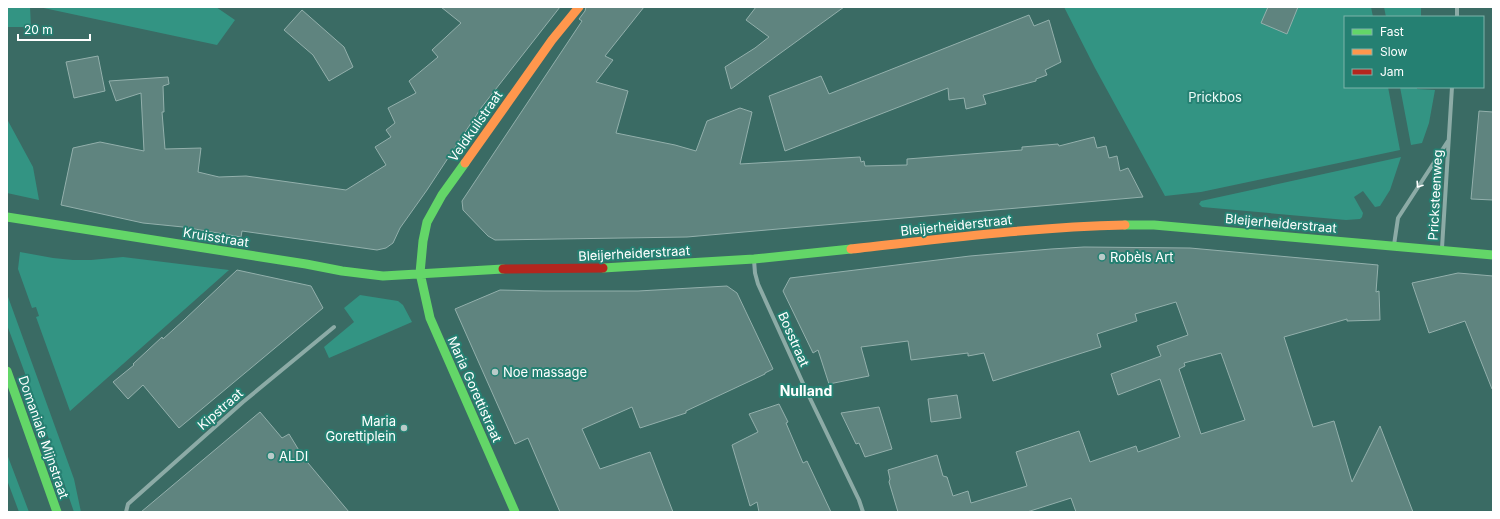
<svg xmlns="http://www.w3.org/2000/svg" width="1500" height="519" viewBox="0 0 1500 519" font-family="Inter,sans-serif">
	<rect width="100%" height="100%" fill="#3a6b64"/>
	<path fill="#339483" d="M 7,7 L 30,7 L 31,27 L 7,27 Z
		M 39,7 L 216,7 L 235,20 L 217,45 Z
		M 1064,7 L 1371,7 L 1373,17 L 1345,17 L 1345,87 L 1388,87 L 1400,150 L 1201,192 L 1165,196 L 1095,68 Z
		M 1384,7 L 1421,7 L 1421,17 L 1386,17 Z
		M 1400,87 L 1417,87 L 1417,89 L 1435,90 L 1429,123 L 1422,143 L 1411,145 Z
		M 7,119 L 33,167 L 39,200 L 7,193 Z
		M 1401,157 L 1390,190 L 1380,206 L 1375,207 L 1363,191 L 1354,197 L 1363,213 L 1362,217 L 1360,219 L 1346,220 L 1202,207 L 1199,204 L 1201,201 Z
		M 20,252 L 53,258 L 73,260 L 91,260 L 123,257 L 229,270 L 70,411 L 36,317 L 39,316 L 36,307 L 32,308 L 18,269 Z
		M 7,294 L 74,479 L 81,512 L 74,512 L 42,419 L 7,325 Z
		M 360,295 L 398,301 L 403,305 L 412,322 L 329,358 L 324,347 L 354,322 L 344,308 Z
		M 7,454 L 29,512 L 19,512 L 7,480 Z"/>
	<path fill="#5f847f" stroke="#93b0ac" fill-rule="evenodd" d="M 441,7 L 560,7 L 481,108 L 427,190 L 400,228 L 393,243 L 386,248 L 377,250 L 242,231 L 241,237 L 183,227 L 143,223 L 61,205 L 73,148 L 100,142 L 144,151 L 141,93 L 116,101 L 109,81 L 168,77 L 169,84 L 163,86 L 164,112 L 162,112 L 165,149 L 201,148 L 198,172 L 219,177 L 246,176 L 346,190 L 386,165 L 375,147 L 391,137 L 386,130 L 395,123 L 388,108 L 416,93 L 409,81 L 438,57 L 432,50 L 461,23 Z
		M 586,7 L 644,7 L 605,56 L 613,60 L 596,82 L 628,91 L 616,133 L 675,145 L 696,151 L 707,121 L 740,108 L 752,112 L 740,164 L 860,157 L 861,162 L 864,161 L 865,166 L 907,165 L 907,159 L 1022,150 L 1022,147 L 1058,144 L 1059,146 L 1094,137 L 1097,148 L 1106,146 L 1109,158 L 1117,156 L 1120,171 L 1128,168 L 1143,197 L 687,237 L 495,240 L 488,236 L 463,210 L 462,201 L 582,21 L 579,19 L 585,11 Z
		M 756,7 L 844,7 L 731,89 L 725,67 L 755,48 L 769,37 L 746,20 Z
		M 1268,7 L 1298,7 L 1287,34 L 1261,23 Z
		M 302,10 L 344,47 L 353,67 L 329,81 L 313,55 L 284,30 Z
		M 1029,15 L 1034,26 L 1049,20 L 1061,62 L 1045,70 L 1047,75 L 1036,79 L 1036,81 L 983,95 L 986,104 L 966,109 L 964,98 L 949,100 L 948,88 L 785,151 L 769,96 L 821,76 L 829,94 Z
		M 98,56 L 105,91 L 74,98 L 66,62 Z
		M 1479,111 L 1493,112 L 1493,200 L 1471,199 Z
		M 1084,247 L 1190,248 L 1378,265 L 1376,292 L 1379,291 L 1380,320 L 1347,321 L 1347,319 L 1284,337 L 1313,427 L 1334,421 L 1352,482 L 1380,426 L 1413,512 L 1076,512 L 1071,498 L 1027,512 L 898,512 L 889,482 L 890,479 L 888,470 L 937,455 L 943,476 L 947,477 L 953,496 L 968,491 L 971,503 L 1027,486 L 1016,452 L 1079,431 L 1090,462 L 1136,446 L 1138,452 L 1180,437 L 1160,379 L 1118,395 L 1111,374 L 1161,356 L 1157,346 L 1188,335 L 1176,302 L 1135,314 L 1137,321 L 1097,334 L 1101,347 L 993,381 L 984,353 L 968,356 L 968,353 L 911,360 L 908,341 L 861,347 L 869,376 L 829,384 L 818,350 L 813,353 L 783,291 L 790,278 L 970,256 L 1051,249 ZM 1221,353 L 1245,420 L 1201,434 L 1179,369 L 1185,366 L 1184,363 Z
		M 237,270 L 311,286 L 323,308 L 179,428 L 143,385 L 128,399 L 113,382 L 134,365 L 133,364 L 162,337 L 163,339 L 184,320 Z
		M 1458,273 L 1493,276 L 1493,389 L 1492,389 L 1465,321 L 1429,333 L 1412,283 Z
		M 727,286 L 737,293 L 773,369 L 765,373 L 765,374 L 686,411 L 686,413 L 640,428 L 632,407 L 582,429 L 600,469 L 650,452 L 673,512 L 560,512 L 528,438 L 515,444 L 455,309 L 500,290 L 544,291 L 638,291 Z
		M 957,395 L 961,418 L 931,422 L 928,399 Z
		M 779,404 L 788,422 L 786,423 L 803,463 L 807,461 L 831,512 L 759,512 L 757,502 L 750,506 L 732,445 L 758,432 L 749,414 Z
		M 879,407 L 892,449 L 865,457 L 859,443 L 856,444 L 841,413 Z
		M 260,412 L 282,438 L 289,434 L 303,457 L 349,512 L 141,512 Z"/>
	<g fill="none" stroke-linecap="round" stroke-linejoin="round">
		<path stroke="#8caba6" stroke-width="4" d="M 1457,17 L 1457,7
			M 1394,245 L 1398,218 L 1448,141
			M 1442,248 L 1452,87
			M 754,260 L 755,273 L 758,284 L 806,390 L 859,500 L 863,512
			M 126,512 L 128,504 L 243,402 L 334,327"/>
		<path stroke="#63d668" stroke-width="9" d="M 465,163 L 442,195 L 427,222 L 423,241 L 420,273 L 430,318 L 515,512
			M 7,217 L 306,264 L 342,271 L 383,276 L 503,269
			M 1125,225 L 1154,225 L 1493,255
			M 603,268 L 754,259 L 851,249
			M 7,371 L 57,512"/>
		<path stroke="#ff974d" stroke-width="9" d="M 465,163 L 552,40 L 579,7
			M 851,249 C 942,239 1033,227 1125,225"/>
		<path stroke="#b3261e" stroke-width="9" d="M 503,269 L 603,268"/>
	</g>
	<defs><path id="oneway-chevron" d="M-2-3.5L2.5 0L-2 3.5" fill="none" stroke-width="1.6" stroke-linecap="round" stroke-linejoin="round"/></defs>
	<use stroke="#fff" href="#oneway-chevron" transform="translate(1419 185) rotate(123)"/>
	<g fill="#bacbc9" stroke="#258072" stroke-width="1.5">
		<circle cx="1102" cy="257" r="4"/>
		<circle cx="495" cy="372" r="4"/>
		<circle cx="404" cy="428" r="4"/>
		<circle cx="271" cy="456" r="4"/>
	</g>
	<g text-anchor="middle" dominant-baseline="central" stroke-width="4" stroke-linejoin="round" paint-order="stroke">
		<g font-size="13" fill="#eefcf9" stroke="#258072">
			<text x="1215" y="97">Prickbos</text>
		</g>
		<g font-size="13" fill="#fff" stroke="#258072">
			<text transform="translate(475 126) rotate(-55)">Veldkuilstraat</text>
			<text transform="translate(1435 195) rotate(-87)">Pricksteenweg</text>
			<text transform="translate(1281 223) rotate(5)">Bleijerheiderstraat</text>
			<text transform="translate(956 225) rotate(-6)">Bleijerheiderstraat</text>
			<text transform="translate(216 237) rotate(9)">Kruisstraat</text>
			<text transform="translate(634 253) rotate(-3)">Bleijerheiderstraat</text>
			<text transform="translate(794 339) rotate(66)">Bosstraat</text>
			<text transform="translate(475 389) rotate(66)">Maria Gorettistraat</text>
			<text transform="translate(220 409) rotate(-41)">Kipstraat</text>
			<text transform="translate(44 437) rotate(71)">Domaniale Mijnstraat</text>
		</g>
		<g font-size="13" fill="#fff" stroke="#258072" text-anchor="start">
			<text x="1110" y="257">Robèls Art</text>
			<text x="503" y="372">Noe massage</text>
			<text x="396" y="421" text-anchor="end">Maria<tspan x="396" dy="15">Gorettiplein</tspan></text>
			<text x="279" y="456">ALDI</text>
		</g>
		<g font-size="14" font-weight="bold" fill="#fff" stroke="#258072">
			<text x="806" y="390">Nulland</text>
		</g>
	</g>
	<rect width="1500" height="519" fill="none" stroke="#ffffff" stroke-width="16"/>
	<rect x="1344" y="16" width="140" height="72" fill="#258072" stroke="#7cb3aa"/>
	<rect x="1352" y="29" width="20" height="6" fill="#63d668" stroke="#7cb3aa"/>
	<text x="1380" y="36" font-size="12" fill="#ffffff">Fast</text>
	<rect x="1352" y="49" width="20" height="6" fill="#ff974d" stroke="#7cb3aa"/>
	<text x="1380" y="56" font-size="12" fill="#ffffff">Slow</text>
	<rect x="1352" y="69" width="20" height="6" fill="#b3261e" stroke="#7cb3aa"/>
	<text x="1380" y="76" font-size="12" fill="#ffffff">Jam</text>
	<path d="M18 34v6h72v-6" fill="none" stroke="#ffffff" stroke-width="2"/>
	<text x="24" y="34" font-size="12" fill="#ffffff" stroke="#258072" stroke-width="3" paint-order="stroke">20 m</text>
</svg>
